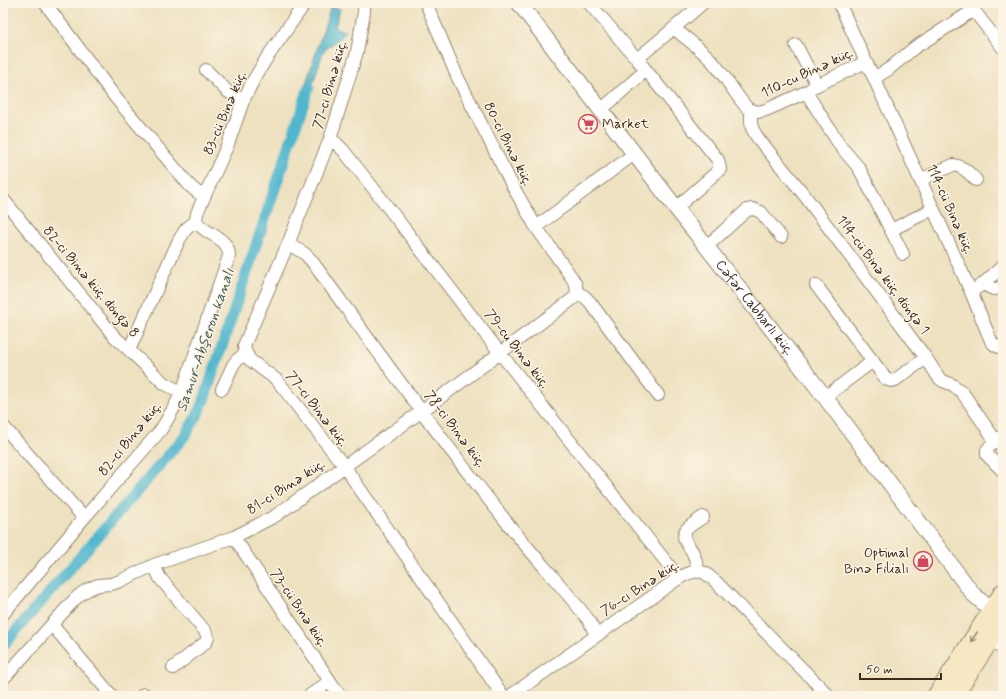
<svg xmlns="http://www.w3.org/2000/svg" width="1006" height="699" viewBox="0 0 1006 699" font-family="Mynerve,sans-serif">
	<rect width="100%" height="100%" fill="#fcf5e5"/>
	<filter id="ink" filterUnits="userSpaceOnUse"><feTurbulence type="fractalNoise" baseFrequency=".025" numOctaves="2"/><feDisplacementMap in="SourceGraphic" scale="8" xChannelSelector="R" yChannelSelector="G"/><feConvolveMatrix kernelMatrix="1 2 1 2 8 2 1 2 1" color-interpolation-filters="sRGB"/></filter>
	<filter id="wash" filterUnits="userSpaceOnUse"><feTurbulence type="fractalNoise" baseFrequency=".012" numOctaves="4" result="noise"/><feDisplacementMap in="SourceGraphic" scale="16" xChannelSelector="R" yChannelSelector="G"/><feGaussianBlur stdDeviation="0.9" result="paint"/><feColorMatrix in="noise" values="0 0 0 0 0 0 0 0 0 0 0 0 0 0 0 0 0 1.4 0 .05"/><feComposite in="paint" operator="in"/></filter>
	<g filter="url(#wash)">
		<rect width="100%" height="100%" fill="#eee1c0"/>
		<path fill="#4fb6cd" stroke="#457076" d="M 331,6 L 340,9 L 335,27 L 346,32 L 323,52 L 307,102 L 301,99 Z"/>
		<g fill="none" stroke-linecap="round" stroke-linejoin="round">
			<path stroke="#4fb6cd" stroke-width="11" d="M 3,646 L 184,437 L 197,416 L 204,400 L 309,87"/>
		</g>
	</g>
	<g filter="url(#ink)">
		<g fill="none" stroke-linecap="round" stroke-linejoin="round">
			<defs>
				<path id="minor" d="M 45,3 L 115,97 L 190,186 L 197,192 L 204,196
					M 364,3 L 364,12 L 357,52 L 330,139 L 288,244 L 246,341 L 244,346 L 246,353 L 250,360 L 277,380 L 344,466 L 503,696
					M 426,3 L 457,76 L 512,185 L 536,227 L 572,278 L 576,285 L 577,292
					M 589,3 L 637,59 L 718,160 L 720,169 L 718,171 L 676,208
					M 703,3 L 674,28 C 686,39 700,48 711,60 C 725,75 734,93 747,108 L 751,110 L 758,112 L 766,110 L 806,92 L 817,85 L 866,62 L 874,78 L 889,69 L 914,48 L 974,10
					M 968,3 L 1003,48
					M 841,7 L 866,62
					M 796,45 L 817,85
					M 637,59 L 674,28
					M 206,70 L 227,91 L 243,101
					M 874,78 L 971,292 L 991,341 C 994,345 998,348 1003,347
					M 806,92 L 841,147 L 859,168 L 903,254
					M 601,110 L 646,70
					M 751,110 L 751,122 L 752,128 L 757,137 L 779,164 L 802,192 L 926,358 L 939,378 L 943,381 L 953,385 L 962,392 L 995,440 L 1003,448
					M 330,139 L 336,143 L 343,150 L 377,193 L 500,353 L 679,578
					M 920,180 L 953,165 C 963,166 969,173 976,180
					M 3,199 L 114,336 L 165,384 L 182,392
					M 196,221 L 197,213 L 228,144 L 243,101 L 253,81 L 266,59 L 305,3
					M 536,227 L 634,154
					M 891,230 L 933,209
					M 288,244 L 304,253 L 311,260 C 376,349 440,439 509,525 C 533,555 559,583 583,613 L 590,622 L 596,636
					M 706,247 L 747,210 L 753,209 L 761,212 L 781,237
					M 983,284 L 993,289 L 1003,288
					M 816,285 L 886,379 L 891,381 L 895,380 L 926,358
					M 577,292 L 584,296 L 590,302 L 658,395
					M 971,292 L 983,284 L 1003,266
					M 129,350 L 179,240 L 186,229 L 196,221
					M 222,389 L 233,365 L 237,360 L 246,353
					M 825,397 L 873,361
					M 3,426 L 84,518
					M 1003,436 L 995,440 L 987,450 L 987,455 L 1003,471
					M 234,537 L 340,696
					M 154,565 L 160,578 L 205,631 L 208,637 L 206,642 L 173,668
					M 698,572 C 697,565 696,559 693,553 C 690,546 680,539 686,530 C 690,525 698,521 703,517
					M 3,614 L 84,518 L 160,431 C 169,418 175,406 182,392 L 229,256 C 229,236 204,235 196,221
					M 52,625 L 112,696
					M 991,640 L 1003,649
					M 3,679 L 74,600 L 82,593 L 89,589 L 98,585 L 111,584 L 120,581 L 154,565 L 234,537 L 275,516 L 422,411 L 570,301 L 575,297 L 577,292
					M 142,696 L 144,694
					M 309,696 L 330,681
					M 510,696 L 679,578 C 687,574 696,569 705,573 C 708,575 712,579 715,581 L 829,696"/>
				<g id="tertiary">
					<path id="s1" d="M 519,3 L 676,208 L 825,397 L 973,594 L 991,610"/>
				</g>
				<path id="secondary" d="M 936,696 L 1003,592
					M 954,696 L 1003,621"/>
			</defs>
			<use href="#minor" stroke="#94866f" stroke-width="14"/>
			<use href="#tertiary" stroke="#94866f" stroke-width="17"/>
			<use href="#secondary" stroke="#94866f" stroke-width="19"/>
			<use href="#minor" stroke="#fff" stroke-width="12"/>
			<use href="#tertiary" stroke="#fff" stroke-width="15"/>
			<use href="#secondary" stroke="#f7e8c3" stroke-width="17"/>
		</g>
		<defs><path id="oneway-shaft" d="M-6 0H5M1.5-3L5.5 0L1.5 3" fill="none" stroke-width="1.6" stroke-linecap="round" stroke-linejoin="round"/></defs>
		<use stroke="#998970" href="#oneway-shaft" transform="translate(974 637) rotate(123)"/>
	</g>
	<defs>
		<symbol id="supermarket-ring" viewBox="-11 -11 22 22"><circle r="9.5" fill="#fcf5e5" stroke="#d1495b" stroke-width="1.5"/><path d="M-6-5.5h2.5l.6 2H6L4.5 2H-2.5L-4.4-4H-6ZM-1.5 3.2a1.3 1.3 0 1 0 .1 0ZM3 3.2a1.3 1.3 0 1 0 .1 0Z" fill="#d1495b"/></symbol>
		<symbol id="shop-ring" viewBox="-11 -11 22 22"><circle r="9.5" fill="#fcf5e5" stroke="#d1495b" stroke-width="1.5"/><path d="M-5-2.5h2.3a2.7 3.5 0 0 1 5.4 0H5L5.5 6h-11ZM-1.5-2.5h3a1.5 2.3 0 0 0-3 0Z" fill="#d1495b"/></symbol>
	</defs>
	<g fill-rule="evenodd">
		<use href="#supermarket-ring" x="577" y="113" width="22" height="22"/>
		<use href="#shop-ring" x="912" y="550" width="22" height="22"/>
	</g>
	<g text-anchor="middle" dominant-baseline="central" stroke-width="3" stroke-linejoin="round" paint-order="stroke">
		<g font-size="14" fill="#3b2a1e" stroke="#fcf5e5">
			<text transform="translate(807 73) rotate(-25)">110-cu Binə küç.</text>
			<text transform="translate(330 85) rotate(-74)">77-ci Binə küç.</text>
			<text transform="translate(225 113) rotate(-67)">83-cü Binə küç.</text>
			<text transform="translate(508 144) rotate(63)">80-ci Binə küç.</text>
			<text transform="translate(950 209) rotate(66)">114-cü Binə küç.</text>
			<text transform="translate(883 275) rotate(53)">114-cü Binə küç. döngə 1</text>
			<text transform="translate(91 282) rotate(50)">82-ci Binə küç. döngə 8</text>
			<text stroke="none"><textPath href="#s1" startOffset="385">Cəfər Cabbarlı küç.</textPath></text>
			<text transform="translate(517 349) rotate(52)">79-cu Binə küç.</text>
			<text transform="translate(317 409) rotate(52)">77-ci Binə küç.</text>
			<text transform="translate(455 429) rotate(53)">78-ci Binə küç.</text>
			<text transform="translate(130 439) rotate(-51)">82-ci Binə küç.</text>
			<text transform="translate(286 487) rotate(-33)">81-ci Binə küç.</text>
			<text transform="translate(640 588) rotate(-33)">76-cı Binə küç.</text>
			<text transform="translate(299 608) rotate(56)">73-cü Binə küç.</text>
		</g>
		<g font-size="14" fill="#3b2a1e" stroke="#fcf5e5" text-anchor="start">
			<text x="602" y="124">Market</text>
			<text x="909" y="553" text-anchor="end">Optimal<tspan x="909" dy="16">Binə Filialı</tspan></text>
		</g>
		<g font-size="15" font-style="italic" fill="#425b5b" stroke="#fcf5e5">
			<text transform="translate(206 340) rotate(-71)">Samur-Abşeron kanalı</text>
		</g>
	</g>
	<rect width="1006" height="699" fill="none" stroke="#fcf5e5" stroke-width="16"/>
	<path d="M860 673v6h81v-6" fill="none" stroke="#3b2a1e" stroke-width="2"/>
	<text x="866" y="673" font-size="12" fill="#3b2a1e" stroke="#fcf5e5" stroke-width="3" paint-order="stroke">50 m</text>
</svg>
